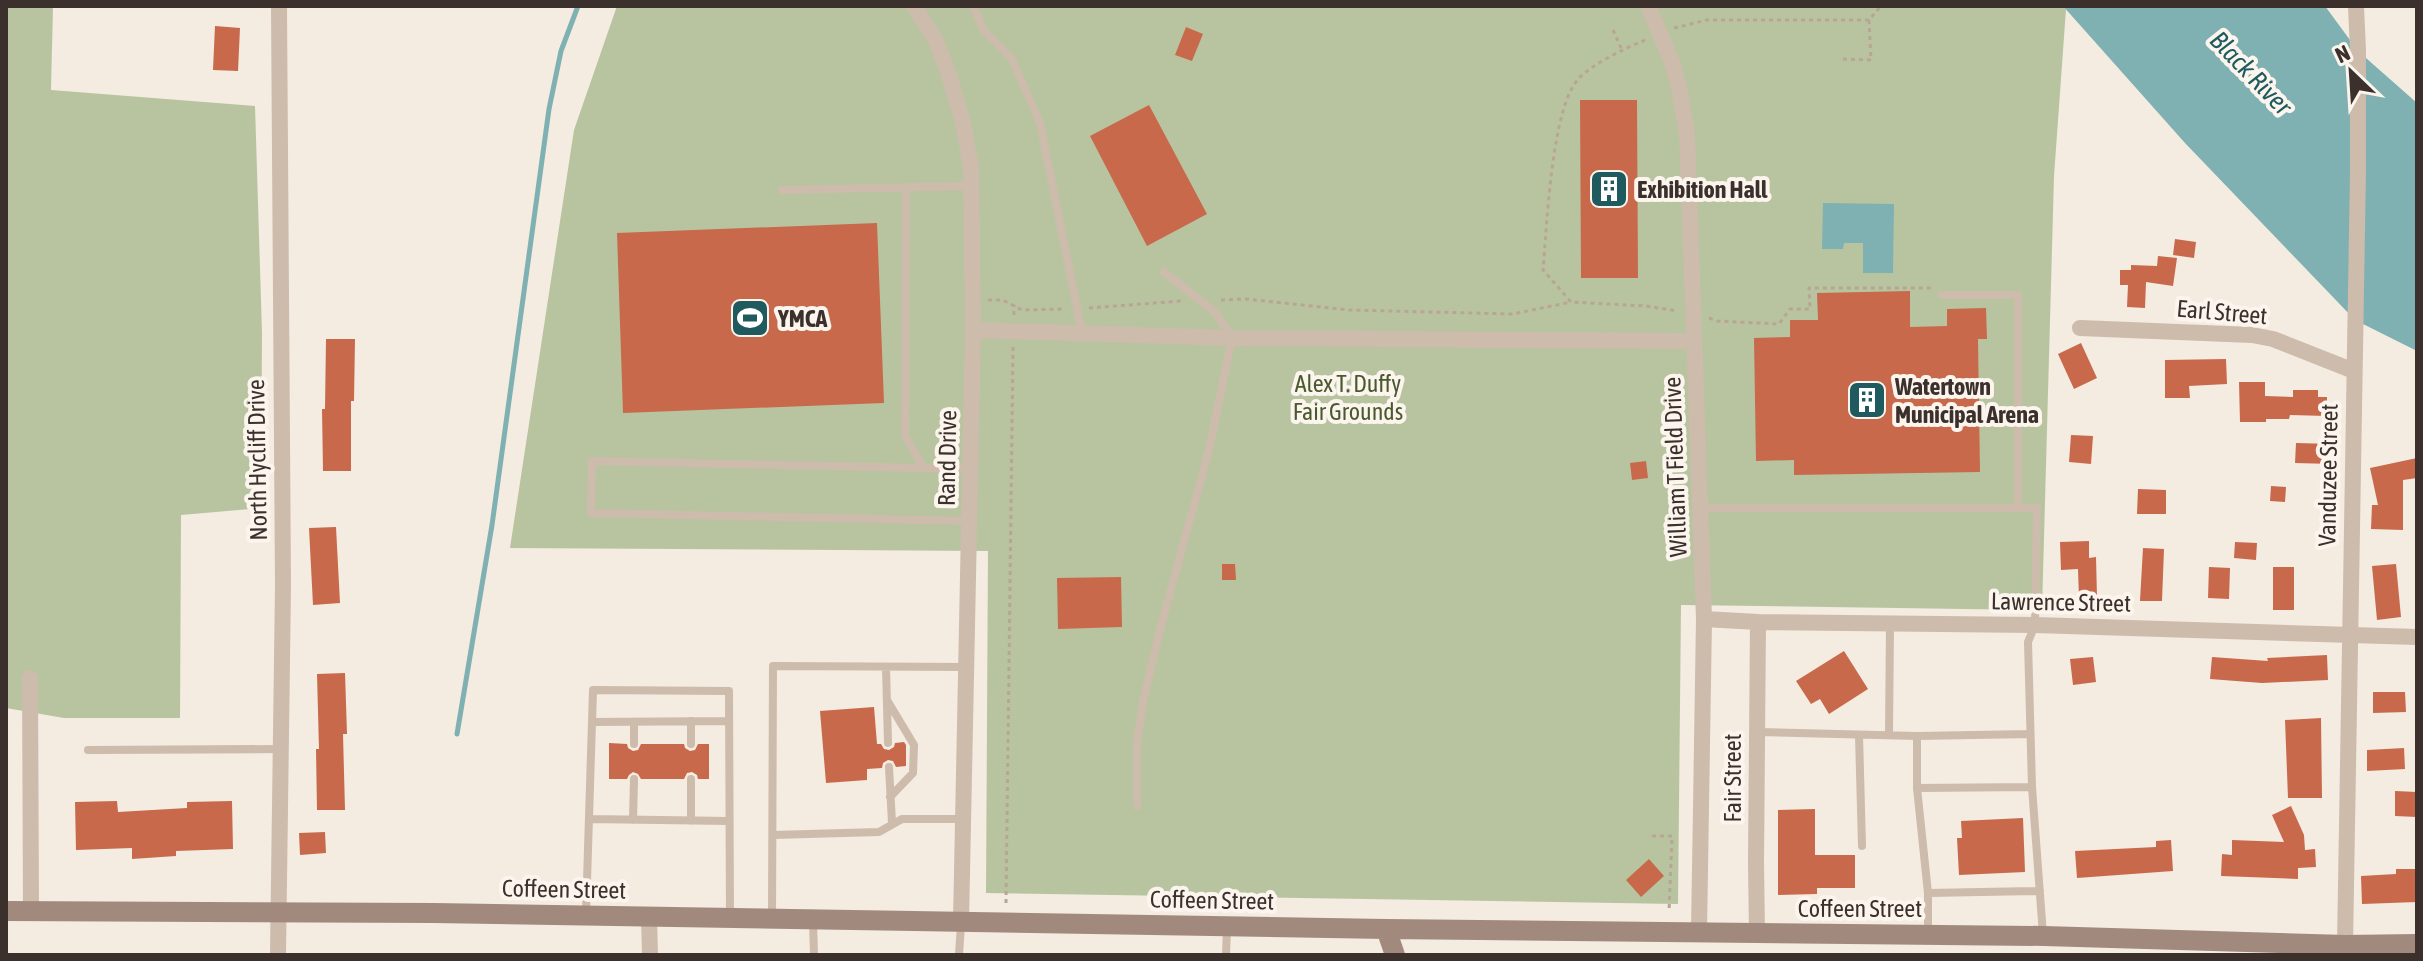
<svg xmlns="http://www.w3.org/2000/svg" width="2423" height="961" viewBox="0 0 2423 961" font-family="'Asap Condensed',sans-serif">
	<rect width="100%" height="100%" fill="#f4ebe1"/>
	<path fill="#b8c4a0" d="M 6,6 L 53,6 L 51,90 L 255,106 L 262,333 L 261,508 L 181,515 L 180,718 L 64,718 L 6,708 Z
		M 617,6 L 2063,6 L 2066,9 L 2054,176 L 2042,610 L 1681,605 L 1678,904 L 986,893 L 988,551 L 510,548 L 574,130 Z"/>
	<path fill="#7fb0b2" d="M 2063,6 L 2325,6 L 2358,51 L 2417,103 L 2417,351 L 2355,320 L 2185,143 Z
		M 1823,203 L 1894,204 L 1893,273 L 1863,273 L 1863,243 L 1844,243 L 1843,249 L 1822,249 Z"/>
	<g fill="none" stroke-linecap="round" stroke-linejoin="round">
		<path stroke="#7fb0b2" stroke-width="5" d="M 457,734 L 492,525 L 549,109 L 561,51 L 578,6"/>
	</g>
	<path fill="#c8694b" d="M 215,26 L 240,28 L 238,71 L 213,70 Z
		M 1186,27 L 1203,34 L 1192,61 L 1175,55 Z
		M 1580,100 L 1637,100 L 1638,278 L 1581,278 Z
		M 1149,105 L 1207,214 L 1147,246 L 1090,136 Z
		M 877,223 L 884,403 L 623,413 L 617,233 Z
		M 2175,239 L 2196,242 L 2194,258 L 2173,255 Z
		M 2158,256 L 2177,258 L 2173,286 L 2146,282 L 2145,308 L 2127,307 L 2128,285 L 2120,285 L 2120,270 L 2131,270 L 2131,265 L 2157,266 Z
		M 1910,291 L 1910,327 L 1947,326 L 1947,309 L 1986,308 L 1987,339 L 1978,339 L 1980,472 L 1794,475 L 1794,460 L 1756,461 L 1754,338 L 1790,337 L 1790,320 L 1818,320 L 1817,293 Z
		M 326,339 L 355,339 L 354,401 L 351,401 L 351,471 L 323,471 L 322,409 L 325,409 Z
		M 2081,343 L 2097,378 L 2074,389 L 2058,354 Z
		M 2226,359 L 2227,384 L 2189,386 L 2190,398 L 2165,398 L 2165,360 Z
		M 2239,382 L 2265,382 L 2265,396 L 2293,397 L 2293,390 L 2318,390 L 2318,397 L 2327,397 L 2327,416 L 2290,415 L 2289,419 L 2266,419 L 2266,422 L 2240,422 Z
		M 2071,435 L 2093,436 L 2091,464 L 2069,462 Z
		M 2296,443 L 2334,444 L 2333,464 L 2295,463 Z
		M 2417,458 L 2417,478 L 2403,480 L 2403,530 L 2371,529 L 2372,505 L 2378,505 L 2370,468 Z
		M 1646,461 L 1648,478 L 1632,480 L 1630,463 Z
		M 2271,486 L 2286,487 L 2285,502 L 2270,501 Z
		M 2138,489 L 2166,490 L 2166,514 L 2137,514 Z
		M 336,527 L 340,603 L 313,605 L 309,528 Z
		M 2089,541 L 2089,558 L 2096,557 L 2097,597 L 2079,598 L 2078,569 L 2061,570 L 2060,542 Z
		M 2235,542 L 2257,543 L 2256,560 L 2234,558 Z
		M 2143,548 L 2164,549 L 2162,601 L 2140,601 Z
		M 1222,564 L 1235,564 L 1236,580 L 1222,580 Z
		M 2396,564 L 2401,617 L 2377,620 L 2372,566 Z
		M 2209,567 L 2230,568 L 2229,599 L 2208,598 Z
		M 2273,567 L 2294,567 L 2294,610 L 2273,610 Z
		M 1121,577 L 1122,627 L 1058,629 L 1057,578 Z
		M 1844,651 L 1868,689 L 1829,714 L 1820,699 L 1811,704 L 1796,681 Z
		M 2327,655 L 2328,680 L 2262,683 L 2210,679 L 2212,657 L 2268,661 L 2267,658 Z
		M 2093,657 L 2096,682 L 2073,685 L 2070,659 Z
		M 345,673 L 347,734 L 343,734 L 345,810 L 317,810 L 316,749 L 319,749 L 317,674 Z
		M 2373,692 L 2405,692 L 2406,712 L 2373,713 Z
		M 874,707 L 877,744 L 881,744 L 884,749 L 889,750 L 894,747 L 895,743 L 904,742 L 906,745 L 906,766 L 896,767 L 893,761 L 888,760 L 883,763 L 882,768 L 867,769 L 867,780 L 826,783 L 820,711 Z
		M 2321,718 L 2322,798 L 2288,798 L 2285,720 Z
		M 609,743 L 627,744 L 628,748 L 633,751 L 638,750 L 641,744 L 684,744 L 685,748 L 690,751 L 695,750 L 698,744 L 709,744 L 709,779 L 698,779 L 697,775 L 692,772 L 687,773 L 684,779 L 641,779 L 638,774 L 633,772 L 629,775 L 627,779 L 609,779 Z
		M 2404,748 L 2405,769 L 2367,771 L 2367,750 Z
		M 2395,791 L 2417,792 L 2417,817 L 2395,816 Z
		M 117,801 L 118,812 L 187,808 L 187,802 L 232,801 L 233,849 L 176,851 L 176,856 L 132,859 L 132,848 L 76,850 L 75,802 Z
		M 2291,806 L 2304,835 L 2305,850 L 2315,849 L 2316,867 L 2298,868 L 2298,879 L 2221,876 L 2222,854 L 2232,855 L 2232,840 L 2284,842 L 2272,815 Z
		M 1815,809 L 1815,855 L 1855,855 L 1855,888 L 1817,888 L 1817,894 L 1778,895 L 1778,810 Z
		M 2023,818 L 2025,872 L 1959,875 L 1957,838 L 1962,838 L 1961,821 Z
		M 325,832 L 326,853 L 300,855 L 299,833 Z
		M 2171,840 L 2173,871 L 2077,878 L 2075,851 L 2156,847 L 2156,841 Z
		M 1649,859 L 1664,876 L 1641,897 L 1626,880 Z
		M 2396,869 L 2417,869 L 2417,902 L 2362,904 L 2361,876 L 2396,874 Z"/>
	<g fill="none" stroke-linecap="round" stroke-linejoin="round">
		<path stroke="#b9a596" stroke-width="3" stroke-dasharray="4 4" stroke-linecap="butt" d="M 1674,28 L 1707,20 L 1869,20
			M 1613,30 L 1622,50
			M 1645,40 C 1624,49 1596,62 1580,77 C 1551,105 1547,227 1543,270 L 1571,302 L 1646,306 L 1678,311
			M 1843,59 L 1871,60 L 1869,20 L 1881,6
			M 988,300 L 1003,300 L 1022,310 L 1065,309
			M 1221,300 L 1246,299 L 1349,310 L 1513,314 L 1571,302
			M 1089,308 L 1181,301
			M 1014,315 L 1014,305
			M 1709,318 L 1717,321 L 1779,324 L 1790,309 L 1810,309 L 1809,288 L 1931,288
			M 1652,836 L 1672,836 L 1669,912
			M 1006,903 L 1013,347"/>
		<path stroke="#cdbbac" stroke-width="8" d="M 973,6 L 984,31 L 1012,59 L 1040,123 L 1082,333
			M 906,187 L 905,436 L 924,468
			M 782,190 L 970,186
			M 970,469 L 592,461 L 591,513 L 970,521
			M 1700,508 L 2018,508 L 2018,295 L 1942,295
			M 2018,508 L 2037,508 L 2035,625 L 2028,642 L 2032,787 L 2043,935
			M 886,667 L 888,743
			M 887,700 L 914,745 L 913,773 L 890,797
			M 592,722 L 729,721
			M 1757,732 L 1917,736
			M 1859,735 L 1862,846
			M 1889,735 L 1890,624
			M 634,744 L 634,722
			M 691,744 L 691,721
			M 88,750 L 280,749
			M 889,767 L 892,823
			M 1917,788 L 1917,736 L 2030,734
			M 1137,806 L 1137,741 L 1143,701 L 1162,622 L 1209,450 L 1232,338 L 1216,313 L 1164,272
			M 590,819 L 729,821
			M 633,820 L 634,779
			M 691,821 L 691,779
			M 773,835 L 879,832 L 902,819 L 964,819
			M 1928,893 L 2040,891
			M 586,913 L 593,690 L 729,691 L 730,918
			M 772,918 L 773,666 L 967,667
			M 813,921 L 814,955
			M 1928,934 L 1928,893 L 1917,788 L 2032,787
			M 959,955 L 961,924
			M 1226,955 L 1227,928"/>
		<path stroke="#cdbbac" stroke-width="16" d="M 914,6 L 935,39 L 948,72 L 963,122 L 971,168 L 973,330 L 961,922
			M 1648,6 L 1672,62 L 1679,88 L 1687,135 L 1704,619 L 1699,932
			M 2080,328 L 2252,335 L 2273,339 L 2354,371
			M 973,330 L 1232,338 L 1694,341
			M 1704,619 L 1758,622 L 2035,625 L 2417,637
			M 30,678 L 31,911
			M 649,917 L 650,955
			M 1757,934 L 1756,863 L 1758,622
			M 2345,945 L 2358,171 L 2358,51 L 2356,6
			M 278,955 L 283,586 L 279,6"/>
		<path stroke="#a18a7d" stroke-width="20" d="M 6,911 L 434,913 L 1386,929 L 2044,936 L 2345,945 L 2417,944
			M 1386,929 L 1395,955"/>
	</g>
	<defs>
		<symbol id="building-square" viewBox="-11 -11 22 22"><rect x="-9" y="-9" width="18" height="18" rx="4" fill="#1f5a5e" stroke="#fbf5ee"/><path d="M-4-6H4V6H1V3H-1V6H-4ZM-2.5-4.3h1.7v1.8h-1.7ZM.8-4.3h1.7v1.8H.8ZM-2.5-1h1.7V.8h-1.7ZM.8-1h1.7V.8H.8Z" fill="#fff"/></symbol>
		<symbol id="stadium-square" viewBox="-11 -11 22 22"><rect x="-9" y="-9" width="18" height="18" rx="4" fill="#1f5a5e" stroke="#fbf5ee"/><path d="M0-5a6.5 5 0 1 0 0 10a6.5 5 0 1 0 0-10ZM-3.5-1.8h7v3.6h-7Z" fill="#fff"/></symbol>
	</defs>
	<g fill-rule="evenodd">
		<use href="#building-square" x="1587" y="167" width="44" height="44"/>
		<use href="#stadium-square" x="728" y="296" width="44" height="44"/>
		<use href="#building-square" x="1845" y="378" width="44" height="44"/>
	</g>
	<g text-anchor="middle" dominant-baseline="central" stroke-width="8" stroke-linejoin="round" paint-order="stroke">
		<g font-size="24" font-weight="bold" fill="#3b302b" stroke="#fbf5ee" text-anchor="start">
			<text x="1637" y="189">Exhibition Hall</text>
			<text x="778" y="318">YMCA</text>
			<text x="1895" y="386">Watertown<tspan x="1895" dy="28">Municipal Arena</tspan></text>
		</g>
		<g font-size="24" fill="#3b302b" stroke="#fbf5ee">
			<text transform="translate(2222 312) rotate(5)">Earl Street</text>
			<text transform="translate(947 458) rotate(-89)">Rand Drive</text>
			<text transform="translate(257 460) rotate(-91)">North Hycliff Drive</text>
			<text transform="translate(1675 467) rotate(-92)">William T Field Drive</text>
			<text transform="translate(2328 475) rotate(-89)">Vanduzee Street</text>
			<text transform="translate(2061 602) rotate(1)">Lawrence Street</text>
			<text transform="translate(1732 778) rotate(-90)">Fair Street</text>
			<text transform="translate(564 889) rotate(1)">Coffeen Street</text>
			<text transform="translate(1212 900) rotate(1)">Coffeen Street</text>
			<text x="1860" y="908">Coffeen Street</text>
		</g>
		<g font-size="24" fill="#4a5a2e" stroke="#fbf5ee">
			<text x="1348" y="383">Alex T. Duffy<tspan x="1348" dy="28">Fair Grounds</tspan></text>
		</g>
		<g font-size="26" font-style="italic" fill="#1f5a5e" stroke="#fbf5ee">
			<text transform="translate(2251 73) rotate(46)">Black River</text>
		</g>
	</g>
	<rect width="2423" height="961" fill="none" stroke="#3b302b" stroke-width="16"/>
	<g transform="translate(2351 72) rotate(335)" stroke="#fbf5ee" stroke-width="6" paint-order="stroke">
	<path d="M0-6L14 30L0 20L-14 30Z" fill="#3b302b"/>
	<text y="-12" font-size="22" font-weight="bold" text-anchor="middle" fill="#3b302b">N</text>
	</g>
</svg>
